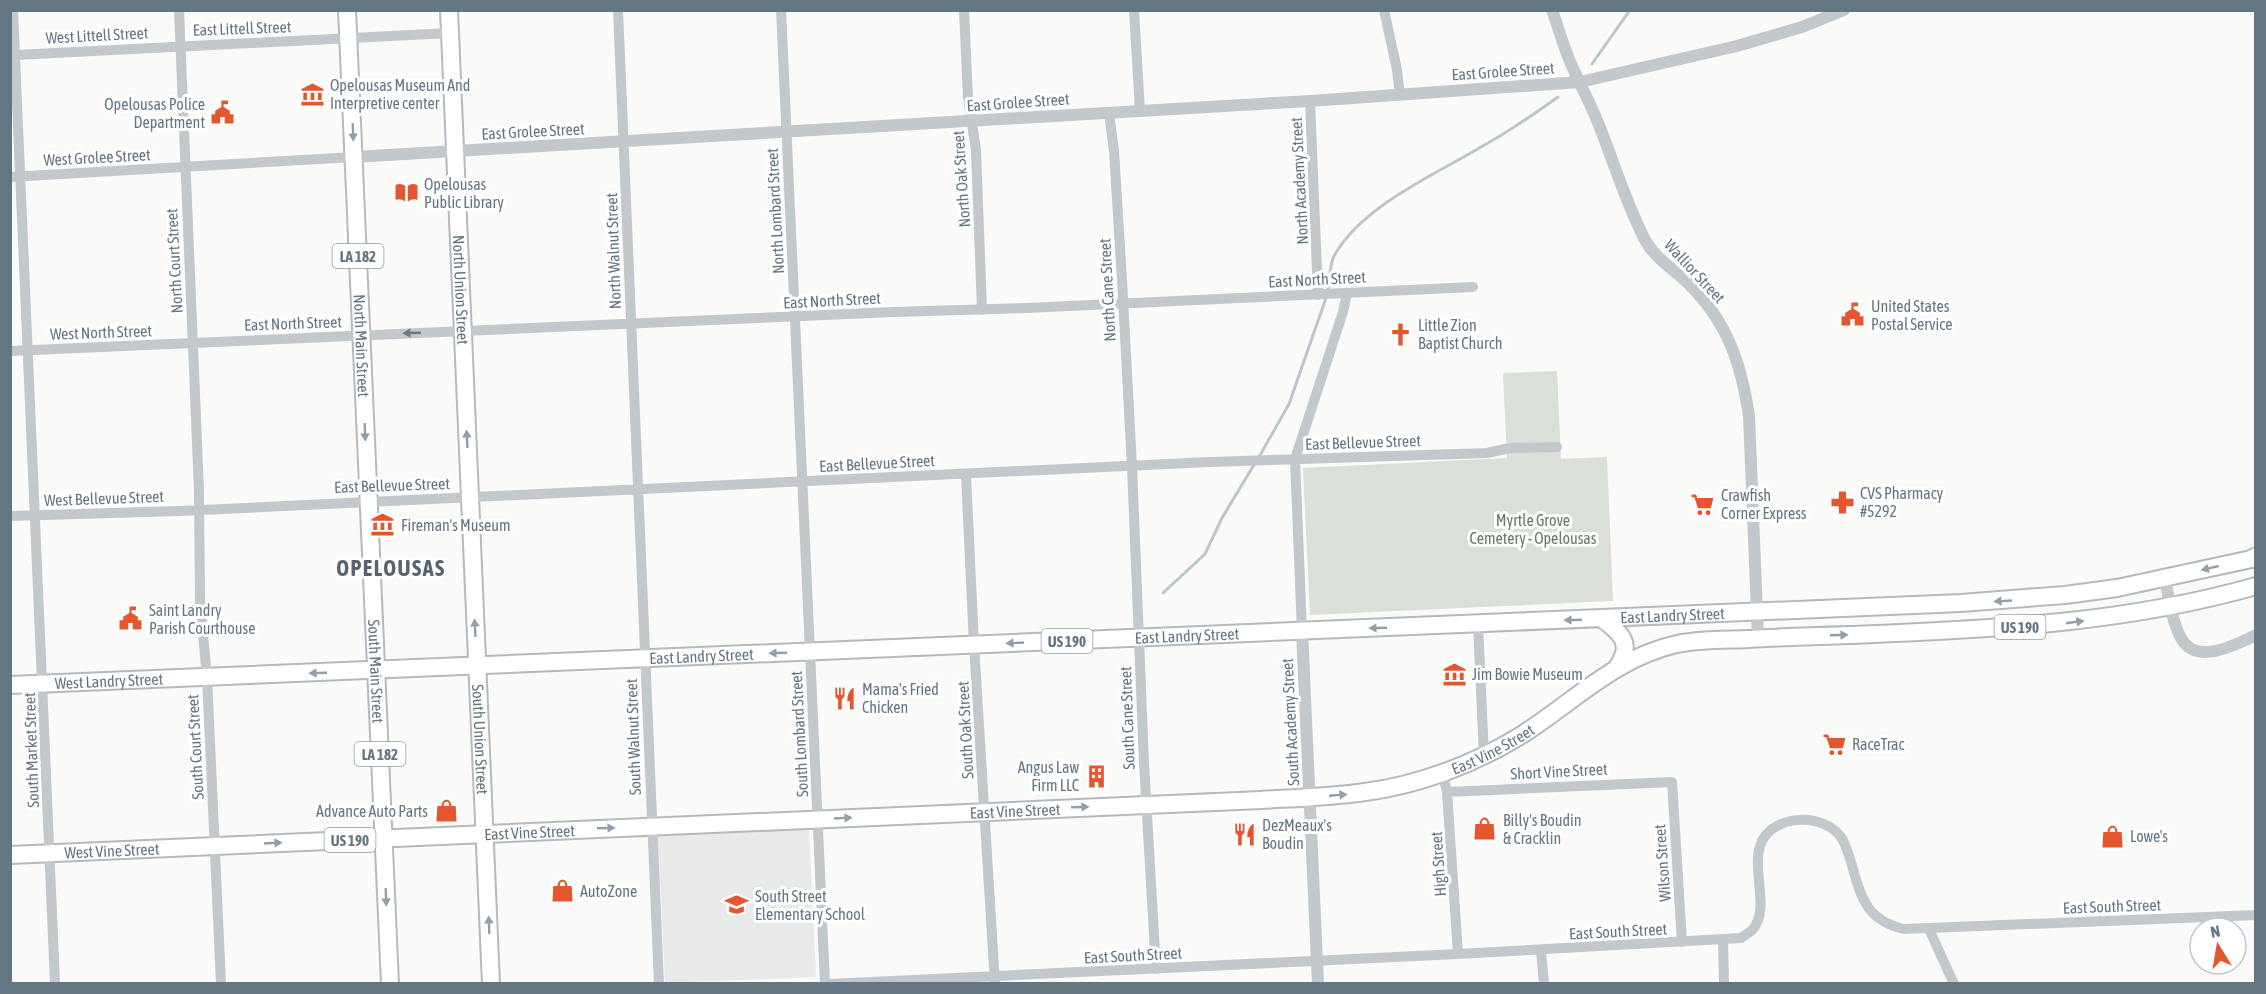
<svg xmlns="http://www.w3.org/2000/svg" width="2266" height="994" viewBox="0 0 2266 994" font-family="'Asap Condensed',sans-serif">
	<rect width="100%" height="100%" fill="#fafaf8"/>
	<path fill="#e8e9e9" d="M 809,825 L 816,977 L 665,983 L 658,832 Z"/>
	<path fill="#dadfd7" d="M 1557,371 L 1561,459 L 1607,457 L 1613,601 L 1310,615 L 1303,468 L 1507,458 L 1503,373 Z"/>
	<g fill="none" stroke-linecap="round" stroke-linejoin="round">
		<path stroke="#bbc7cb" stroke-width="3" d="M 1592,64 L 1630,10
			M 1328,292 C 1330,281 1329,265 1334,256 C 1362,206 1434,175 1481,147 C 1508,132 1533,115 1558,97
			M 1259,457 L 1289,404 L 1326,298
			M 1163,593 L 1205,554 L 1222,518 L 1255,463"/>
		<defs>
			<g id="primary">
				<path id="s1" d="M 347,10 L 390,984"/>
				<path id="s2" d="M 449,10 L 491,984"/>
			</g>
			<g id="trunk">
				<path d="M 1602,619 C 1624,635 1633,645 1616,669"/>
				<path id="s3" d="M 10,685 L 1961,603 L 2065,595 L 2117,588 L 2256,558"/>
				<path id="s4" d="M 10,855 L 1261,800 C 1295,798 1330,797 1365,792 C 1419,785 1474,764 1520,736 C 1571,704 1616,657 1677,644 C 1700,639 1725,640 1749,639 C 1784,637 1819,636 1853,635 C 1990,629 2123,624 2256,586"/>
			</g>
			<path id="motorway" d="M 2254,558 L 2256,557"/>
		</defs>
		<use href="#primary" stroke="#b5babe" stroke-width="20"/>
		<use href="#trunk" stroke="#b4b9bd" stroke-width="20"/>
		<use href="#motorway" stroke="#b4b9bd" stroke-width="21"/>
		<path stroke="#c3c8cc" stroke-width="10" d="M 13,10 L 55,984
			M 179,10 L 199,491 L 200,602 L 207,677 L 221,984
			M 618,10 L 659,984
			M 781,10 L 825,984
			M 964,10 L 968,98 L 976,150 L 982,310
			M 1134,10 L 1140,111
			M 1384,10 L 1397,70 L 1400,95
			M 15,55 L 450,33
			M 1310,101 L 1318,295
			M 1109,113 L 1114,151 L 1122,280 L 1132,466 L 1144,763 L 1156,969
			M 10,177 L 354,157
			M 10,351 L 894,312 L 1027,308 L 1473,287
			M 966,475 L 974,645 L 995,984
			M 10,516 L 180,511 L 1209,462 L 1487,453 L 1510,448 L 1557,447
			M 1478,624 L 1484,756
			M 1302,631 L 1295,459 L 1343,312 L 1347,293
			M 1442,772 L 1447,792 L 1458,954
			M 1447,792 L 1672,782 L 1682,942
			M 1929,929 L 1954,984
			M 1723,941 L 1724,984
			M 1541,950 L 1544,984
			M 829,984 L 1458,954 L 1741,938 C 1744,936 1749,933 1752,930 C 1772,909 1749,867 1762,841 C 1776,814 1823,813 1841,837 C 1846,844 1848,854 1851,862 C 1861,896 1865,920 1904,929 L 2256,915"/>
		<path stroke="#c3c8cc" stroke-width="12" d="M 1552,10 C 1559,29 1564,49 1572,66 C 1581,86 1591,105 1599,125 C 1614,163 1626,203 1645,240 C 1655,258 1672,268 1687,282 C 1727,321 1741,362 1749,416 L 1758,638
			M 354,157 L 1310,101 L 1580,82 L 1737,46 L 1802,27 L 1844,10
			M 2165,579 C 2178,647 2182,672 2256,635
			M 1302,631 L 1318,984"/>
		<use href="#primary" stroke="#fff" stroke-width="16"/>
		<use href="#trunk" stroke="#fff" stroke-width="16"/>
		<use href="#motorway" stroke="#fff" stroke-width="18"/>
	</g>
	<defs><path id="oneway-solid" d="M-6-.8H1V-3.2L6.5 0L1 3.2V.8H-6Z" transform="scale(1.5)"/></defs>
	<g fill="#939fa8">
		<use href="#oneway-solid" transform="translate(353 132) rotate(88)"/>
		<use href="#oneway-solid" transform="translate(365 432) rotate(88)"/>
		<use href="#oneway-solid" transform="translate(467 439) rotate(-93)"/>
		<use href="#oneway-solid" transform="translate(2210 568) rotate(167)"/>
		<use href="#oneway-solid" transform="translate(2003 601) rotate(177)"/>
		<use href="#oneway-solid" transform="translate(1573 620) rotate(178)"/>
		<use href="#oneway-solid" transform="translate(2075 622) rotate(-8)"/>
		<use href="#oneway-solid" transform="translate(475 628) rotate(-93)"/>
		<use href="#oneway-solid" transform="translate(1378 628) rotate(178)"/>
		<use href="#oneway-solid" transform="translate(1839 635) rotate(-2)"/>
		<use href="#oneway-solid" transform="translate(1015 643) rotate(177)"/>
		<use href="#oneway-solid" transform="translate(778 653) rotate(178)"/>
		<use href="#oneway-solid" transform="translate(318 673) rotate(178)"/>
		<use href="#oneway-solid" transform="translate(1338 795) rotate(-5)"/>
		<use href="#oneway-solid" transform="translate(1080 807) rotate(-2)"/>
		<use href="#oneway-solid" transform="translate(843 818) rotate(-3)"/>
		<use href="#oneway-solid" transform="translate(606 828) rotate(-2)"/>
		<use href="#oneway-solid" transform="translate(273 843) rotate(-3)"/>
		<use href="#oneway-solid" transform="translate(386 897) rotate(88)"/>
		<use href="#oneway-solid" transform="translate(489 925) rotate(-92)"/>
	</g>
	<use fill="#6a7a87" href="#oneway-solid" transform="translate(412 333) rotate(178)"/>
	<defs>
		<symbol id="museum-bare" viewBox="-9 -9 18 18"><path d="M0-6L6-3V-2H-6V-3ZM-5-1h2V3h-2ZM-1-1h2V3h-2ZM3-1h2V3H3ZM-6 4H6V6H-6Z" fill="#e4572e" stroke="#fff" stroke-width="2.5" paint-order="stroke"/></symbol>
		<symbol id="civic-bare" viewBox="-9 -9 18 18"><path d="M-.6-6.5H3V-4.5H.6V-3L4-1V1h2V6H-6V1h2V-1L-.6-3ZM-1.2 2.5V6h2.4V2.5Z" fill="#e4572e" stroke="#fff" stroke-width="2.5" paint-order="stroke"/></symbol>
		<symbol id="library-bare" viewBox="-9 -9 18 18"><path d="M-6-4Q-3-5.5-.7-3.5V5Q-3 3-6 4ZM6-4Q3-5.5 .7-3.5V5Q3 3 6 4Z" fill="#e4572e" stroke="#fff" stroke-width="2.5" paint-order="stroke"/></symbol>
		<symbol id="church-bare" viewBox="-9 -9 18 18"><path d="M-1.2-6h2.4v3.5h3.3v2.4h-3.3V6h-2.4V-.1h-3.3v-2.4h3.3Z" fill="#e4572e" stroke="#fff" stroke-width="2.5" paint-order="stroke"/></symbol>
		<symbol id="pharmacy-bare" viewBox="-9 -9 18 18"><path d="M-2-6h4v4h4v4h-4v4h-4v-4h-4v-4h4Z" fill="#e4572e" stroke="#fff" stroke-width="2.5" paint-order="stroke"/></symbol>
		<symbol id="supermarket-bare" viewBox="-9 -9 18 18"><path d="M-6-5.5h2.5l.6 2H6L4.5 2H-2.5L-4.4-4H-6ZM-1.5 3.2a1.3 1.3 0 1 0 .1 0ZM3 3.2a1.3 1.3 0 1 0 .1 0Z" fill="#e4572e" stroke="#fff" stroke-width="2.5" paint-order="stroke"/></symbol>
		<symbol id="restaurant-bare" viewBox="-9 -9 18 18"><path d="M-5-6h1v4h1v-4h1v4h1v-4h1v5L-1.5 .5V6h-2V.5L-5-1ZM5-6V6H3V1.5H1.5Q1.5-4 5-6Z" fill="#e4572e" stroke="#fff" stroke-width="2.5" paint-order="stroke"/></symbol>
		<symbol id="building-bare" viewBox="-9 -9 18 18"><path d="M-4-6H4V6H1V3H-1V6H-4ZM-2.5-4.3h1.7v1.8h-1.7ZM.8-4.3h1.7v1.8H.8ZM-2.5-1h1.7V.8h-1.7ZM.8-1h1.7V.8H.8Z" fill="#e4572e" stroke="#fff" stroke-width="2.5" paint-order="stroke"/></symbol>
		<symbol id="shop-bare" viewBox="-9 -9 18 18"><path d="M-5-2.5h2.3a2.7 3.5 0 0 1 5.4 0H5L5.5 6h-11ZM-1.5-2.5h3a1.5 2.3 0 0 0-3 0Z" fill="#e4572e" stroke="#fff" stroke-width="2.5" paint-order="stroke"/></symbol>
		<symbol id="school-bare" viewBox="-9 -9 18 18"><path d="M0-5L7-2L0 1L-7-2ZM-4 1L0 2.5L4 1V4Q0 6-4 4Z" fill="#e4572e" stroke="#fff" stroke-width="2.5" paint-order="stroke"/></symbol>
	</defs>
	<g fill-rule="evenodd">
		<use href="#museum-bare" x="296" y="78" width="33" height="33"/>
		<use href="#civic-bare" x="206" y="96" width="33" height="33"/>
		<use href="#library-bare" x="390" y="176" width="33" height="33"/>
		<use href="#civic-bare" x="1836" y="298" width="33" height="33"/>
		<use href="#church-bare" x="1384" y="318" width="33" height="33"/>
		<use href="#pharmacy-bare" x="1826" y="486" width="33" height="33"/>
		<use href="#supermarket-bare" x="1686" y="488" width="33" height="33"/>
		<use href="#museum-bare" x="366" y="508" width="33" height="33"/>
		<use href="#civic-bare" x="114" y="602" width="33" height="33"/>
		<use href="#museum-bare" x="1438" y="658" width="33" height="33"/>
		<use href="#restaurant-bare" x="828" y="682" width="33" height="33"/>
		<use href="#supermarket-bare" x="1818" y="728" width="33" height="33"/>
		<use href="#building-bare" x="1080" y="760" width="33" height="33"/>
		<use href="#shop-bare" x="430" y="794" width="33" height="33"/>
		<use href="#shop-bare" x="1468" y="812" width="33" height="33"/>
		<use href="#restaurant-bare" x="1228" y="818" width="33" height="33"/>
		<use href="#shop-bare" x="2096" y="820" width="33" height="33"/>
		<use href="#shop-bare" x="546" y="874" width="33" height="33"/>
		<use href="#school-bare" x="720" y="888" width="33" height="33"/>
	</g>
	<g text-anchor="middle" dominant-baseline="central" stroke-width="6" stroke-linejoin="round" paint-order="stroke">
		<g fill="#fff" stroke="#939fa8" stroke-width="1.5">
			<rect x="332.5" y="244" width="51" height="24" rx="4.5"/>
			<rect x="1994.5" y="615" width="51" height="24" rx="4.5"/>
			<rect x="1041.5" y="629" width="51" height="24" rx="4.5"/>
			<rect x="354.5" y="742" width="51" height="24" rx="4.5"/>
			<rect x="324.5" y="828" width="51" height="24" rx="4.5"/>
		</g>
		<g font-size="15" font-weight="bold" fill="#657683">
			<text x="358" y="256">LA 182</text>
			<text x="2020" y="627">US 190</text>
			<text x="1067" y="641">US 190</text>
			<text x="380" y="754">LA 182</text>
			<text x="350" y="840">US 190</text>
		</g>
		<g font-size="16" fill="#657683" stroke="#fff">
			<text transform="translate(242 28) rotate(-2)">East Littell Street</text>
			<text transform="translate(97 35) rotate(-3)">West Littell Street</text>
			<text transform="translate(1503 71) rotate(-4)">East Grolee Street</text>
			<text transform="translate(1018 102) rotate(-4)">East Grolee Street</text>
			<text transform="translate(533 131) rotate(-3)">East Grolee Street</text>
			<text transform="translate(97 157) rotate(-3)">West Grolee Street</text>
			<text transform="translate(961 179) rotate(-94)">North Oak Street</text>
			<text transform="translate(1299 181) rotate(-93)">North Academy Street</text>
			<text transform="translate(775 211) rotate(-93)">North Lombard Street</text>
			<text transform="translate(613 251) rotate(-92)">North Walnut Street</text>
			<text transform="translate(174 261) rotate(-93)">North Court Street</text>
			<text transform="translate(1695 271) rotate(47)">Wallior Street</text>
			<text transform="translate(1317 279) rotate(-3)">East North Street</text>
			<text stroke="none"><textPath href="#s2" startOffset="280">North Union Street</textPath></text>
			<text transform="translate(1107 290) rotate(-93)">North Cane Street</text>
			<text transform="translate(832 300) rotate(-3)">East North Street</text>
			<text transform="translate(293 323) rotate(-2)">East North Street</text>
			<text transform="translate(101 332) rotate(-2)">West North Street</text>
			<text stroke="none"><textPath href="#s1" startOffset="336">North Main Street</textPath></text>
			<text transform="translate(1363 442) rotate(-2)">East Bellevue Street</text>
			<text transform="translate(877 463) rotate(-3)">East Bellevue Street</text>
			<text transform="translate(392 485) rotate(-2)">East Bellevue Street</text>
			<text transform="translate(104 498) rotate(-2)">West Bellevue Street</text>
			<text stroke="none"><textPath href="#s3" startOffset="1664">East Landry Street</textPath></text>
			<text stroke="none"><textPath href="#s3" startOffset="1178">East Landry Street</textPath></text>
			<text stroke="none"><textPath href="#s3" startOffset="692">East Landry Street</textPath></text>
			<text stroke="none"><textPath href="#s1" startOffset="662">South Main Street</textPath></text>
			<text stroke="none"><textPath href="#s3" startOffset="99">West Landry Street</textPath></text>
			<text transform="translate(1127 718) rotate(-92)">South Cane Street</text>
			<text transform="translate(1290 722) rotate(-93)">South Academy Street</text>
			<text transform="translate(965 730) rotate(-93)">South Oak Street</text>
			<text transform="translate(799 734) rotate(-93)">South Lombard Street</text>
			<text transform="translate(633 737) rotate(-92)">South Walnut Street</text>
			<text stroke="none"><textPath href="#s2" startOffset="730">South Union Street</textPath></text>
			<text transform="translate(195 747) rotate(-93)">South Court Street</text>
			<text stroke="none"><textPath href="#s4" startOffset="1492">East Vine Street</textPath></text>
			<text transform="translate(31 750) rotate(-92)">South Market Street</text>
			<text transform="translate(1559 771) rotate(-3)">Short Vine Street</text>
			<text stroke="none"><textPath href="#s4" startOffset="1006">East Vine Street</textPath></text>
			<text stroke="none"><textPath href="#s4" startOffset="520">East Vine Street</textPath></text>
			<text stroke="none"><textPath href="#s4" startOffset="102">West Vine Street</textPath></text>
			<text transform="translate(1662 863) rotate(-94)">Wilson Street</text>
			<text transform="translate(1438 864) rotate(-94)">High Street</text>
			<text transform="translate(2112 906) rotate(-2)">East South Street</text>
			<text transform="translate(1618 931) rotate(-3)">East South Street</text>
			<text transform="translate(1133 955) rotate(-3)">East South Street</text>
		</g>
		<g font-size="16" fill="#657683" stroke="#fff" text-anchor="start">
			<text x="330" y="85">Opelousas Museum And<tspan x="330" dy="18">Interpretive center</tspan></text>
			<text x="205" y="104" text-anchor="end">Opelousas Police<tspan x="205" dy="18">Department</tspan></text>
			<text x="424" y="184">Opelousas<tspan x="424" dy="18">Public Library</tspan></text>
			<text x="1871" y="306">United States<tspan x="1871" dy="18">Postal Service</tspan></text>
			<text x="1418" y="325">Little Zion<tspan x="1418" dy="18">Baptist Church</tspan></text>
			<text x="1860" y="493">CVS Pharmacy<tspan x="1860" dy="18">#5292</tspan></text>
			<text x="1721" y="495">Crawfish<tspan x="1721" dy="18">Corner Express</tspan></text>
			<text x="401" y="525">Fireman's Museum</text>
			<text x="149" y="610">Saint Landry<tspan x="149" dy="18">Parish Courthouse</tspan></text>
			<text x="1472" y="674">Jim Bowie Museum</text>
			<text x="862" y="689">Mama's Fried<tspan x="862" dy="18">Chicken</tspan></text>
			<text x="1852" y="744">RaceTrac</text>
			<text x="1079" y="767" text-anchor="end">Angus Law<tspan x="1079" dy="18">Firm LLC</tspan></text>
			<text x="428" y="811" text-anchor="end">Advance Auto Parts</text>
			<text x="1503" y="820">Billy's Boudin<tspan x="1503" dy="18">&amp; Cracklin</tspan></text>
			<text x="1262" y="825">DezMeaux's<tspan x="1262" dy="18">Boudin</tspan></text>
			<text x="2130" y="836">Lowe's</text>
			<text x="580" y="891">AutoZone</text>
			<text x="755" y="896">South Street<tspan x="755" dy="18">Elementary School</tspan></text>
		</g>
		<g font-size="16" fill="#687a64" stroke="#fff">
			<text x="1533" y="520">Myrtle Grove<tspan x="1533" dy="18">Cemetery - Opelousas</tspan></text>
		</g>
		<g font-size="22" font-weight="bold" letter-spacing="1.5" fill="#57646e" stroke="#fff">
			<text x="391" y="568">OPELOUSAS</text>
		</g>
	</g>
	<rect width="2266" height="994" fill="none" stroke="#657683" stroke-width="24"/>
	<g transform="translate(2218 946) rotate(349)"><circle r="28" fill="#ffffff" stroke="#c1c8cd" stroke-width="1.5"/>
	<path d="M0-4.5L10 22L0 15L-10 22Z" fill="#e4572e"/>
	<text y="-9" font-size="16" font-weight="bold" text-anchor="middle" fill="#657683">N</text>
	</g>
</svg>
